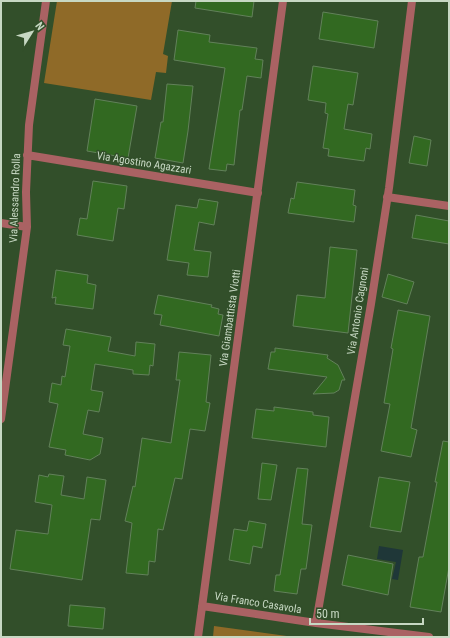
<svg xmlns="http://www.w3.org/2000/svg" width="450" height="638" viewBox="0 0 450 638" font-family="'Roboto Condensed',sans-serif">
	<rect width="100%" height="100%" fill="#324f2a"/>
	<path fill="#8f6a28" d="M 57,1 L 172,1 L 163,54 L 168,56 L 166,73 L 156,72 L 151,100 L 44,83 Z
		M 214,626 L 294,637 L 213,637 Z"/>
	<path fill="#1f3738" d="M 379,546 L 403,550 L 398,580 L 392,579 L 396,562 L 377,559 Z"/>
	<path fill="#326921" stroke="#62815a" d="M 196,1 L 254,1 L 252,17 L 195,8 Z
		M 323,12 L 378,21 L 374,48 L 319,39 Z
		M 178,30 L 210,35 L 209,42 L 257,48 L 255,59 L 263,60 L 261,78 L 247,76 L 242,110 L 240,110 L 234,165 L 227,164 L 226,171 L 209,169 L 225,68 L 174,60 Z
		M 313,66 L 358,73 L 353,105 L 348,104 L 344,129 L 372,134 L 370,149 L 366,148 L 364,161 L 328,156 L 329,149 L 323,148 L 328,114 L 325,113 L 326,103 L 308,100 Z
		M 167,84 L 193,86 L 188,131 L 183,163 L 155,158 L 161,122 L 163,122 Z
		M 95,99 L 137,106 L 128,158 L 87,151 Z
		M 414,136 L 431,140 L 427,166 L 409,163 Z
		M 93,181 L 127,186 L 124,209 L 118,208 L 113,241 L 77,235 L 80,218 L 87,219 Z
		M 297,182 L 355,190 L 353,205 L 356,206 L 354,222 L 288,213 L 291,198 L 294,199 Z
		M 199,199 L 218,202 L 214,225 L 199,222 L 194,250 L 211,252 L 208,277 L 187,275 L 189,263 L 167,260 L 176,205 L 197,208 Z
		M 416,215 L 449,221 L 449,244 L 412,238 Z
		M 330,247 L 357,250 L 348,333 L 293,326 L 297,295 L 325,298 Z
		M 56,270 L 88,275 L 87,283 L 96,285 L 93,309 L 55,304 L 56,297 L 52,298 Z
		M 388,274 L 414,282 L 407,304 L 382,297 Z
		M 158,295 L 212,305 L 211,307 L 219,309 L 218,314 L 223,315 L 219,336 L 160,325 L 162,315 L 154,314 Z
		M 398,310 L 430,316 L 411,428 L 417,430 L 411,457 L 381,451 L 390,404 L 384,403 L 393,349 L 391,348 Z
		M 66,329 L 111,337 L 108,351 L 135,356 L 136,342 L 155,344 L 153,366 L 150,365 L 149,375 L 133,374 L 133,370 L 95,364 L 91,390 L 103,392 L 99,412 L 88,410 L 83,434 L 103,438 L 100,454 L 90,460 L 65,455 L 66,450 L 49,447 L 58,404 L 49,402 L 52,383 L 61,385 L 62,376 L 65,377 L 70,346 L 63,345 Z
		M 275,348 L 328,355 L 327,358 L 338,365 L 345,380 L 342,380 L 339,390 L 334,393 L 313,394 L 327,377 L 268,369 L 271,352 L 275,352 Z
		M 179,352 L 211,355 L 206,402 L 210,403 L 205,431 L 190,429 L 182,479 L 175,478 L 163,530 L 158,529 L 155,562 L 149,561 L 148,575 L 126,573 L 132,523 L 125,521 L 133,486 L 135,487 L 142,438 L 171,443 L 180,380 L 176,380 Z
		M 274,407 L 313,412 L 313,415 L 329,417 L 326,447 L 252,438 L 256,409 L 274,411 Z
		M 443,441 L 449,442 L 449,567 L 441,612 L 410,607 L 419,557 L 423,557 L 437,482 L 435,482 Z
		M 262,463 L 277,465 L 271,500 L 258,499 Z
		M 297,468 L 308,469 L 302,524 L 312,525 L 306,569 L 301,569 L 297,594 L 274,591 L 276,575 L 280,575 Z
		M 49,474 L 64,476 L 61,495 L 84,499 L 87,477 L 106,480 L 100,520 L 91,519 L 82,580 L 10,569 L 16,530 L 48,534 L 52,505 L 35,502 L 39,475 L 48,477 Z
		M 379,477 L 410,482 L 401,532 L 370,527 Z
		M 249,521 L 266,524 L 262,548 L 253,546 L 250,564 L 229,560 L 234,529 L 247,531 Z
		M 348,555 L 393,564 L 388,595 L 342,585 Z
		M 70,605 L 105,608 L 103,629 L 68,626 Z"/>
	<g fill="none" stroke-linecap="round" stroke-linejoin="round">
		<path stroke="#aa6263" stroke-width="8" d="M 27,155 L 258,193
			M 387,197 L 449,206
			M 1,223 L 27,227
			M 1,419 L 27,227 L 26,192 L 29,125 L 46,1
			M 202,606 L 316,623 L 429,637
			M 316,623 L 371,304 L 389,188 L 412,1
			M 198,637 L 283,1"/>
	</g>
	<g text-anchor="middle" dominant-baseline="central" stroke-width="3" stroke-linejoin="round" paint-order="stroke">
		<g font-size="11" fill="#c7d8c3" stroke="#324f2a">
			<text transform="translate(144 163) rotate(9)">Via Agostino Agazzari</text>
			<text transform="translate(15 198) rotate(-88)">Via Alessandro Rolla</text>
			<text transform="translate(358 311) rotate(-81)">Via Antonio Cagnoni</text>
			<text transform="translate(230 318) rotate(-82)">Via Giambattista Viotti</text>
			<text transform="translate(258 603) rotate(9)">Via Franco Casavola</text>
		</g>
	</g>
	<rect width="450" height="638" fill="none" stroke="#c7d8c3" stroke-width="4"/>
	<g transform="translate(32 32) rotate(53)" stroke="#324f2a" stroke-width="3" paint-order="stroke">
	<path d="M0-3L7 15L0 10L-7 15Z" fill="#c7d8c3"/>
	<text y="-6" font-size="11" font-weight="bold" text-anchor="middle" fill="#c7d8c3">N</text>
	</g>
	<path d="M310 618v6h113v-6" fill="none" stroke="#c7d8c3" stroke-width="2"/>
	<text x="316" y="618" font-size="12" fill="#c7d8c3" stroke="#324f2a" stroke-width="3" paint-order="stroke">50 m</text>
</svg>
